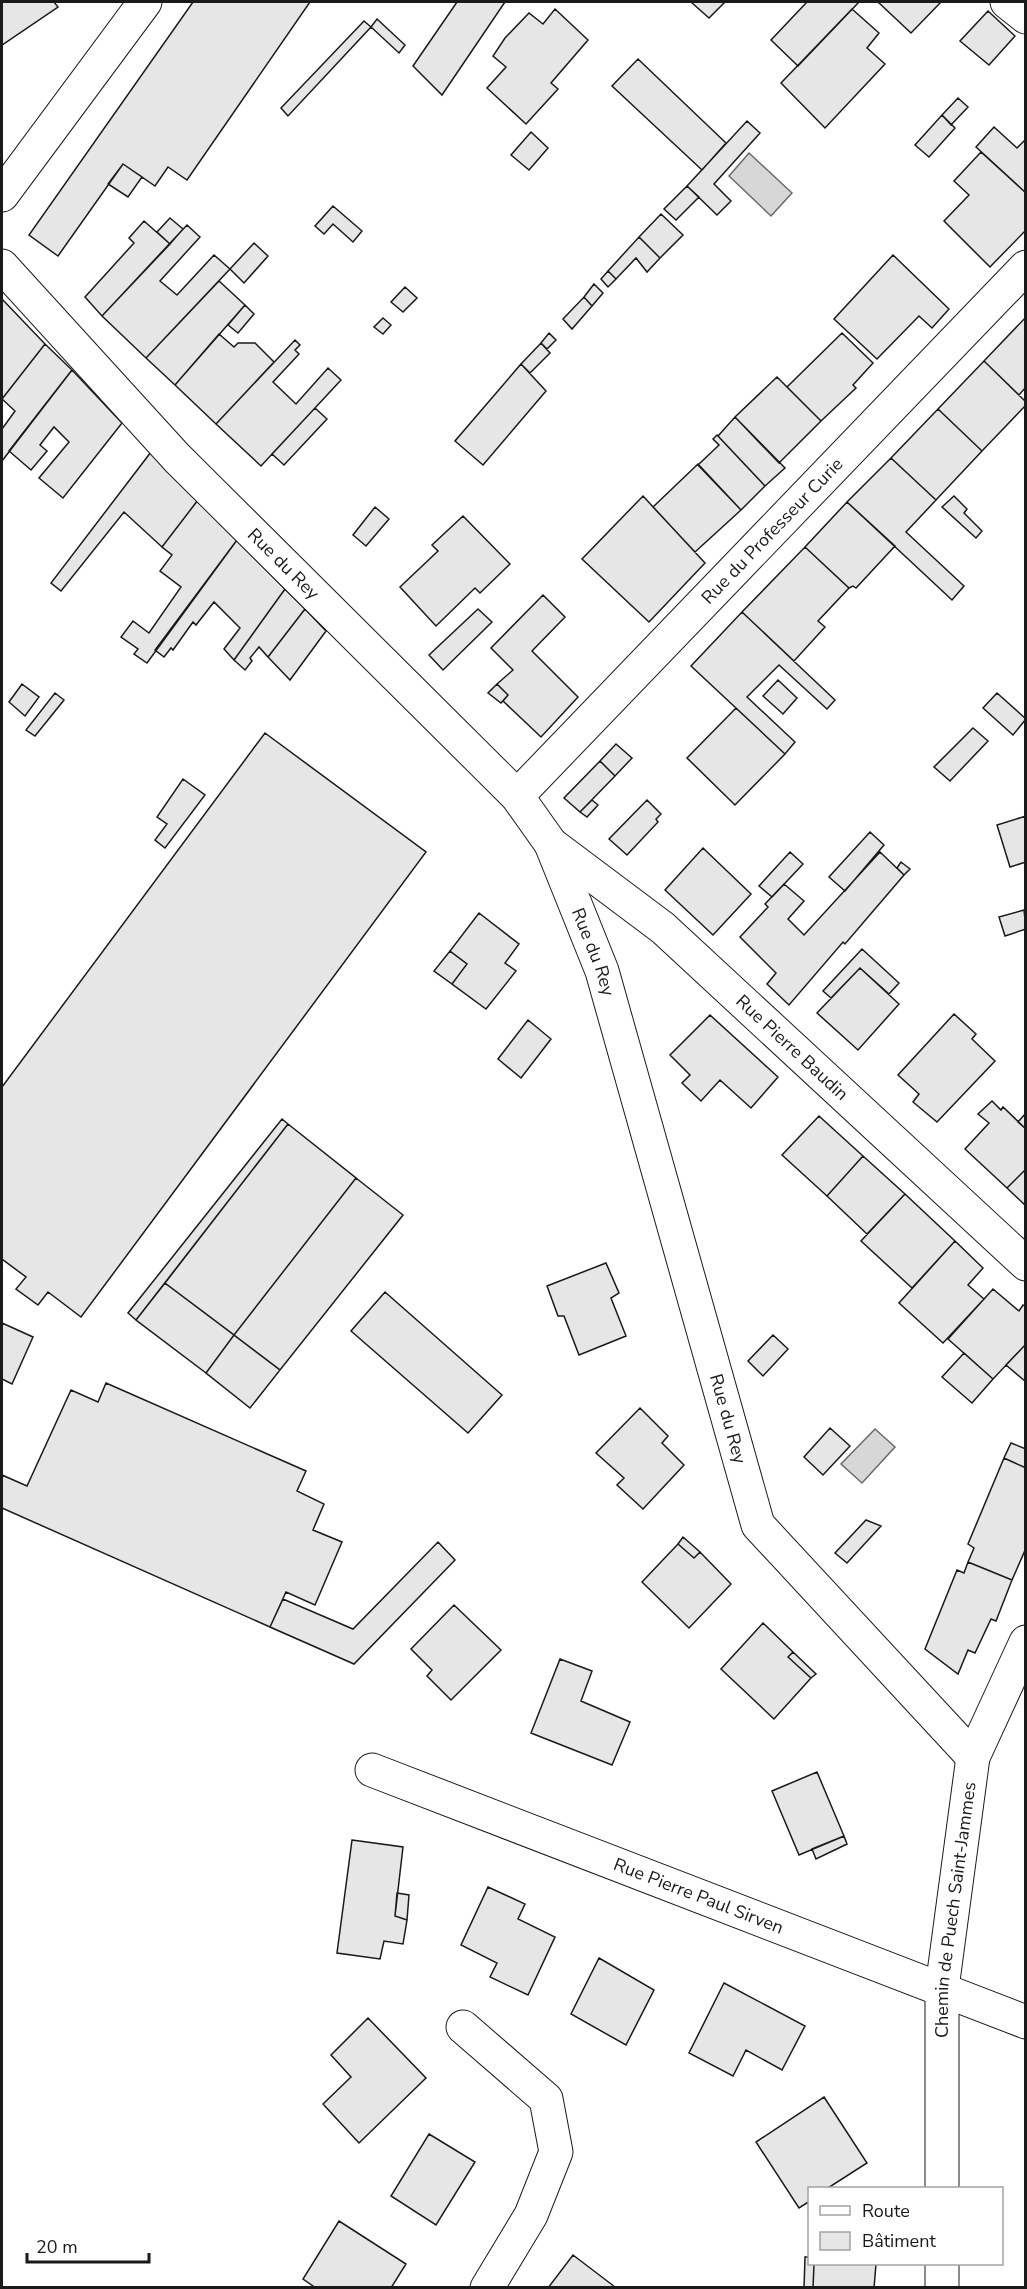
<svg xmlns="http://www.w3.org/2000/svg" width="1027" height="2289" viewBox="0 0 1027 2289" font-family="'Nunito Sans',sans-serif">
	<rect width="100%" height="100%" fill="#fff"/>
	<path fill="#d7d7d7" stroke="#6a6a6a" stroke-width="1.5" d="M 749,153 L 792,193 L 771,216 L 729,176 Z
		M 875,1429 L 895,1447 L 862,1483 L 841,1464 Z"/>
	<path fill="#e6e6e6" stroke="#1a1a1a" stroke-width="1.5" d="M 2,2 L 54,2 L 58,7 L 2,45 Z
		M 193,2 L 310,2 L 187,180 L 168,167 L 155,186 L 123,164 L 58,256 L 29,235 Z
		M 457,2 L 505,2 L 442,95 L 413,66 Z
		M 691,2 L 725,2 L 709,18 Z
		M 807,2 L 859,2 L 798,66 L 771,40 Z
		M 878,2 L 941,2 L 911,33 Z
		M 555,9 L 588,40 L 551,83 L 558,89 L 526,124 L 487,88 L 506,67 L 493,56 L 505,38 L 529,13 L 543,24 Z
		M 852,9 L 879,33 L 867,48 L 885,64 L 825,128 L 781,83 Z
		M 988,11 L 1015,36 L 989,65 L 960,41 Z
		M 377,19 L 405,45 L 399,53 L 371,27 Z
		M 364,21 L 371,27 L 288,116 L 281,108 Z
		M 638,59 L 726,143 L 702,170 L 612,86 Z
		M 958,98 L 968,107 L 951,125 L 942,115 Z
		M 942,115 L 955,128 L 929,157 L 915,145 Z
		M 747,121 L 760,133 L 714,184 L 731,201 L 717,215 L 687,186 Z
		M 994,127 L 1017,148 L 1026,139 L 1026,193 L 976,147 Z
		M 531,132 L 548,148 L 529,170 L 511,155 Z
		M 981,152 L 1026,193 L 1026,230 L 990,267 L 944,221 L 969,195 L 954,181 Z
		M 123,164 L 142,177 L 128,197 L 108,184 Z
		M 687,186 L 699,197 L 676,220 L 664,209 Z
		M 333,206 L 362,231 L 353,242 L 333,224 L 324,234 L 315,226 Z
		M 661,214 L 683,235 L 660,258 L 639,237 Z
		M 170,218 L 183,229 L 170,244 L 157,232 Z
		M 144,221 L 170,244 L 102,316 L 85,297 L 134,243 L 129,238 Z
		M 187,225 L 200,237 L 160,281 L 177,295 L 214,255 L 230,269 L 146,358 L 102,316 Z
		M 639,237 L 660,258 L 647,272 L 636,258 L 616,279 L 608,271 Z
		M 254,243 L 268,256 L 244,283 L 230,269 Z
		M 893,255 L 949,309 L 932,328 L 919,316 L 877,359 L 834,319 Z
		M 608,271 L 616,279 L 608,287 L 601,279 Z
		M 219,281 L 245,305 L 175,385 L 146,358 Z
		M 594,284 L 603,293 L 592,306 L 584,297 Z
		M 405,287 L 417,298 L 403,312 L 391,302 Z
		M 584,297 L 592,306 L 572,329 L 563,319 Z
		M 2,299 L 45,344 L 2,399 Z
		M 245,305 L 254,314 L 238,333 L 228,325 Z
		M 1026,317 L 1026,387 L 1019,395 L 984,361 Z
		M 383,318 L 391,325 L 383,334 L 374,327 Z
		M 549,333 L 556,340 L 547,349 L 541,343 Z
		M 842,333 L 873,363 L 853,385 L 856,388 L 821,421 L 787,387 Z
		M 219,334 L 234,347 L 238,343 L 255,343 L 274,362 L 216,424 L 175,385 Z
		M 295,340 L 300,345 L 295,350 L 299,354 L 273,382 L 296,404 L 328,368 L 341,380 L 261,466 L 216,424 Z
		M 541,343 L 550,353 L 530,373 L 521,364 Z
		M 45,344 L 72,370 L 2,461 L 2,429 L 15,411 L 2,399 Z
		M 984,361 L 1026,402 L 1026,405 L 982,451 L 938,409 Z
		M 521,364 L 546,391 L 483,465 L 455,441 Z
		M 72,370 L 122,423 L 63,498 L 39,478 L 69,442 L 54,427 L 40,445 L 47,451 L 31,470 L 9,451 Z
		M 777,377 L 821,421 L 779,463 L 735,417 Z
		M 315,408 L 327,419 L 284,465 L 272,454 Z
		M 938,409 L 982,451 L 936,500 L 891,458 Z
		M 735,417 L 785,468 L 765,486 L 718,436 Z
		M 717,435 L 765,486 L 741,510 L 698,465 L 719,445 L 713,439 Z
		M 151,452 L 198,500 L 162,547 L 124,512 L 61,591 L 51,583 Z
		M 891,458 L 936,500 L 906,532 L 964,586 L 952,600 L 847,502 Z
		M 698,464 L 741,510 L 695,552 L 653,507 Z
		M 643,496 L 705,563 L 649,622 L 582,559 Z
		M 954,496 L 967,509 L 964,513 L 982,531 L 976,538 L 942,507 Z
		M 198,500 L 237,540 L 147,663 L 134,654 L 138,649 L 121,637 L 133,621 L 149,633 L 181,587 L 160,571 L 172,555 L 162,547 Z
		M 847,502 L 895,546 L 856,588 L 853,586 L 849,588 L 805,547 Z
		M 375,507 L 389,519 L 366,546 L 353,535 Z
		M 463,516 L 510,564 L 480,593 L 475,588 L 436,626 L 400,587 L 438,551 L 432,545 Z
		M 237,540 L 285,589 L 234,660 L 224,649 L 240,628 L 214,602 L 196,625 L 193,622 L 173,650 L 171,648 L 164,657 L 155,650 Z
		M 805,547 L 849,588 L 818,621 L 825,627 L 794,661 L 742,612 Z
		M 285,589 L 305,609 L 268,657 L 259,647 L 250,658 L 252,661 L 245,670 L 234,660 Z
		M 543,595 L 565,617 L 532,651 L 578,697 L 541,737 L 503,701 L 508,695 L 497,684 L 513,670 L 491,648 Z
		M 305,609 L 326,631 L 290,680 L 268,657 Z
		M 478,609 L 492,622 L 443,670 L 429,655 Z
		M 742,612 L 835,700 L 827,709 L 779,665 L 747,697 L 795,742 L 785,754 L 691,666 Z
		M 778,680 L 797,698 L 783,714 L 763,696 Z
		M 22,684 L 39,697 L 25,716 L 9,702 Z
		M 497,684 L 508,695 L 501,703 L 488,693 Z
		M 55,693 L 64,700 L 35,736 L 26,730 Z
		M 997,693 L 1026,719 L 1013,735 L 983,708 Z
		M 736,708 L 785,754 L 735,805 L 687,758 Z
		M 973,728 L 988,741 L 950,781 L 934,767 Z
		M 265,733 L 426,852 L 81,1317 L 48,1292 L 38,1305 L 16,1289 L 26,1277 L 2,1259 L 2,1087 Z
		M 616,744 L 632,758 L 615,776 L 600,761 Z
		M 600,761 L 615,776 L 580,812 L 564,798 Z
		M 183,779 L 205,795 L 165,848 L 155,840 L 167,824 L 157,817 Z
		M 592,800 L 598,805 L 587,817 L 580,812 Z
		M 647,800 L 661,814 L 656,819 L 658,822 L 627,855 L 609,839 Z
		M 1026,816 L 1026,862 L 1010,867 L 997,825 Z
		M 870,832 L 884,845 L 845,891 L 829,877 Z
		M 703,848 L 751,894 L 713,935 L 665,890 Z
		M 790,852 L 803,864 L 772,897 L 759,886 Z
		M 880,852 L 904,875 L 845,944 L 843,942 L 789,1005 L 767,984 L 776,973 L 740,937 L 768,907 L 765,904 L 784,884 L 804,901 L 788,919 L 804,935 Z
		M 901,862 L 910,869 L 904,875 L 897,868 Z
		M 1024,910 L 1026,929 L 1005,936 L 999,917 Z
		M 479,913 L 519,944 L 505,963 L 516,971 L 486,1009 L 452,984 L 467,964 L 450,951 Z
		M 862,949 L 899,983 L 889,994 L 860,968 L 831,998 L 823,991 Z
		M 450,951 L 467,964 L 452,984 L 434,971 Z
		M 860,968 L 899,1004 L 858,1050 L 817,1013 Z
		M 954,1014 L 976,1034 L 972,1039 L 995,1061 L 937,1122 L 913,1102 L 919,1094 L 898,1075 Z
		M 710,1015 L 778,1077 L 751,1108 L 720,1080 L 701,1101 L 682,1083 L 690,1075 L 670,1055 Z
		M 528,1020 L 551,1039 L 521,1078 L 498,1059 Z
		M 992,1101 L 1001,1110 L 1003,1107 L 1026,1129 L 1026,1169 L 1007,1188 L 965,1149 L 989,1123 L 978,1114 Z
		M 1026,1113 L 1026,1129 L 1018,1122 Z
		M 819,1116 L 863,1156 L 827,1196 L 782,1155 Z
		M 282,1119 L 288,1124 L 136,1320 L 128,1313 Z
		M 288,1124 L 356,1178 L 234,1335 L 165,1283 Z
		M 863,1156 L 905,1194 L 867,1234 L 827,1196 Z
		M 1026,1169 L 1026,1206 L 1007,1188 Z
		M 356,1178 L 403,1215 L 280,1370 L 234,1335 Z
		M 905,1194 L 955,1241 L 912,1288 L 861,1241 Z
		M 955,1241 L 983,1268 L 968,1285 L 984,1299 L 943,1343 L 899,1303 Z
		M 606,1263 L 619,1293 L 611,1298 L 626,1336 L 579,1355 L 564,1316 L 558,1316 L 547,1286 Z
		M 165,1283 L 234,1335 L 206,1373 L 136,1320 Z
		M 993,1289 L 1019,1311 L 1023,1305 L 1026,1307 L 1026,1344 L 993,1379 L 948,1339 Z
		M 385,1292 L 502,1395 L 468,1433 L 351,1331 Z
		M 2,1323 L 33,1337 L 12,1384 L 2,1379 Z
		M 234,1335 L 280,1370 L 250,1408 L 206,1373 Z
		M 773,1335 L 788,1349 L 763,1376 L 748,1361 Z
		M 1026,1344 L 1026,1382 L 1006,1365 Z
		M 964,1353 L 993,1379 L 972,1403 L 942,1377 Z
		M 106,1383 L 306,1471 L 297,1491 L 324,1504 L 313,1530 L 342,1542 L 315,1605 L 286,1592 L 270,1627 L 2,1508 L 2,1475 L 27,1486 L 71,1390 L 98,1402 Z
		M 640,1408 L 668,1436 L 662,1443 L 684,1465 L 643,1509 L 617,1485 L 624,1478 L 596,1453 Z
		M 830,1428 L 850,1446 L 823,1475 L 804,1457 Z
		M 1011,1443 L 1026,1449 L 1026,1468 L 1004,1458 Z
		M 1004,1458 L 1026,1468 L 1026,1548 L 1012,1580 L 968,1562 L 974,1548 L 968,1544 Z
		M 866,1520 L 881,1526 L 847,1563 L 835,1553 Z
		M 683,1537 L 700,1552 L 694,1558 L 678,1544 Z
		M 438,1542 L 455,1560 L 354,1664 L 270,1627 L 283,1599 L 353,1629 Z
		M 678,1544 L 694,1558 L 700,1552 L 731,1584 L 689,1628 L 642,1582 Z
		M 968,1562 L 1012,1580 L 996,1621 L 991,1619 L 975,1653 L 968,1650 L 958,1674 L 925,1649 L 957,1570 L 964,1573 Z
		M 454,1605 L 501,1650 L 451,1700 L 427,1676 L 432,1670 L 411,1649 Z
		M 763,1623 L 793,1652 L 788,1657 L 811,1678 L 774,1719 L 721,1669 Z
		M 793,1652 L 816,1674 L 811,1678 L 788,1657 Z
		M 560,1659 L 592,1671 L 581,1701 L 630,1722 L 612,1765 L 531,1733 Z
		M 817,1772 L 844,1836 L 799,1855 L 772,1791 Z
		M 844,1836 L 847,1844 L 816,1859 L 812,1849 Z
		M 352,1840 L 403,1847 L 395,1916 L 407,1920 L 403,1944 L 384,1941 L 380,1959 L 337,1953 Z
		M 488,1887 L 525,1904 L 518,1919 L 555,1937 L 528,1995 L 490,1977 L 497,1963 L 461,1945 Z
		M 397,1893 L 409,1895 L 407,1920 L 395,1916 Z
		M 599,1958 L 654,1990 L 626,2045 L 571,2014 Z
		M 724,1983 L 805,2026 L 782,2070 L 746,2050 L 733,2076 L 689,2053 Z
		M 368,2018 L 426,2078 L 359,2143 L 323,2104 L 351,2077 L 331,2055 Z
		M 824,2097 L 867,2163 L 828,2188 L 810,2188 L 810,2201 L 799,2208 L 756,2142 Z
		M 429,2134 L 475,2162 L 436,2225 L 391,2196 Z
		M 339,2221 L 406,2264 L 391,2288 L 316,2288 L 303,2279 Z
		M 573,2255 L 615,2287 L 615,2288 L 548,2288 Z
		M 805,2257 L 810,2257 L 810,2264 L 814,2264 L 813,2288 L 804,2288 Z
		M 814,2264 L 876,2264 L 874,2288 L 813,2288 Z"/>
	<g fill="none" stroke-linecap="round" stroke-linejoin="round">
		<defs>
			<g id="street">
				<path d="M 1007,2 L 1026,17"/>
				<path d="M 2,195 L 145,2"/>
				<path id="s1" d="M 2,266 L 177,458 L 517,796 L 551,844 L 602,971 L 758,1525 L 973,1757"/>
				<path id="s2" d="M 517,796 L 1026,267"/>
				<path id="s3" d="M 551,844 L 663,928 L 1026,1264"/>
				<path id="s4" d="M 372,1770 L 1026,2022"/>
				<path d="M 463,2027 L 546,2099 L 556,2152 L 531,2215 L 487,2288"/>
				<path id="s5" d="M 942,2188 L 942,1988 L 973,1757 L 1026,1642"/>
				<path d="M 942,2288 L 942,2264"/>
			</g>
		</defs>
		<use href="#street" stroke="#1a1a1a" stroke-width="35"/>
		<use href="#street" stroke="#fff" stroke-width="33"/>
	</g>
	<g text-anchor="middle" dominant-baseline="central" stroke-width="4.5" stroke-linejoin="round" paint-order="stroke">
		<g font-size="18" fill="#1a1a1a" stroke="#fff">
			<text stroke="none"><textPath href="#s2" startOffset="368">Rue du Professeur Curie</textPath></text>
			<text stroke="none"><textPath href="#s1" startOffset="410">Rue du Rey</textPath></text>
			<text stroke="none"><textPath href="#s1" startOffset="914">Rue du Rey</textPath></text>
			<text stroke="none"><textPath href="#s3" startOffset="316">Rue Pierre Baudin</textPath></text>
			<text stroke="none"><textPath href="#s1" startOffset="1400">Rue du Rey</textPath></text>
			<text stroke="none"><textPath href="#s4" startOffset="350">Rue Pierre Paul Sirven</textPath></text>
			<text stroke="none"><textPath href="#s5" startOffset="279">Chemin de Puech Saint-Jammes</textPath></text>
		</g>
	</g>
	<rect width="1027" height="2289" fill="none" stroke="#1a1a1a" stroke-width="6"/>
	<rect x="808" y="2187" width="195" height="78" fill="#ffffff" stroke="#a3a3a3" stroke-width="1.5"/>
	<rect x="820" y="2206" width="30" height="9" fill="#ffffff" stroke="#a3a3a3" stroke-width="1.5"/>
	<text x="862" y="2217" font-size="18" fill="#1a1a1a">Route</text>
	<rect x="820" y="2232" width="30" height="18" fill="#e6e6e6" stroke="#a3a3a3" stroke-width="1.5"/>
	<text x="862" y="2247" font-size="18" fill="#1a1a1a">Bâtiment</text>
	<path d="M27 2253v9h122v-9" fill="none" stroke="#1a1a1a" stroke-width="3"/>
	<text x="36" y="2253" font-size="18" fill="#1a1a1a" stroke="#ffffff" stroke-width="4.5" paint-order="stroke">20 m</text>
</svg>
